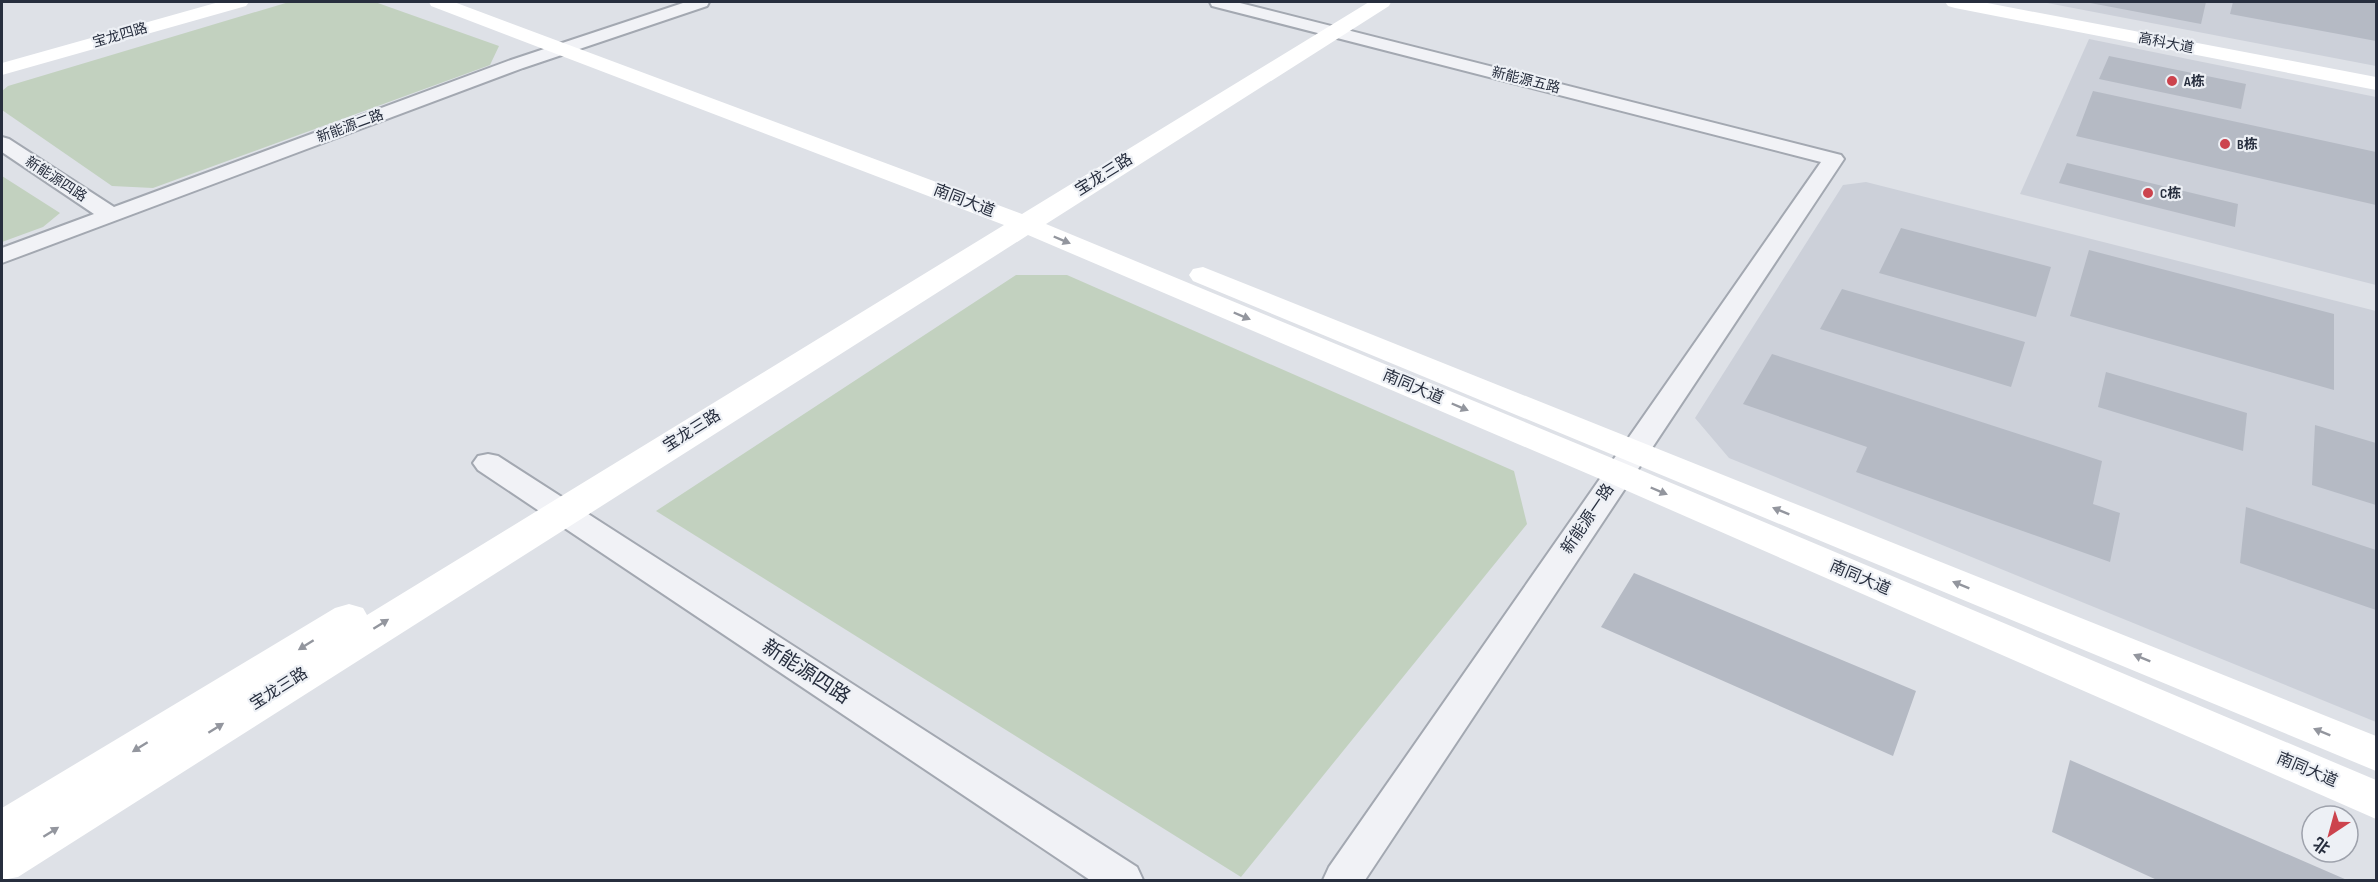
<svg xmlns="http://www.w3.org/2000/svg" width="2378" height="882" viewBox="0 0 2378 882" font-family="'Sofia Sans Condensed','Noto Sans SC',sans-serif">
	<rect width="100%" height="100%" fill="#dee1e7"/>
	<path fill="#ccd0d9" d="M 2042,2 L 2376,2 L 2376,66 Z
		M 2089,39 L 2376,97 L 2376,285 L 2020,194 Z
		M 1866,182 L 2376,311 L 2376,722 L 1729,458 L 1695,418 L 1843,185 Z"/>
	<path fill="#c2d1bf" d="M 289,2 L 375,2 L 499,46 L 490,65 L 153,188 L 112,186 L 2,110 L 2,91 L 8,86 Z
		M 2,176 L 60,213 L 43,227 L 2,242 Z
		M 1016,275 L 1067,275 L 1514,471 L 1527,524 L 1241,877 L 656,511 Z"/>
	<path fill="#b5bac4" d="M 2085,2 L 2206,2 L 2201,24 Z
		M 2233,2 L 2376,2 L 2376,41 L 2230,14 Z
		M 2109,56 L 2246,84 L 2241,109 L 2099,79 Z
		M 2093,91 L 2376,152 L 2376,205 L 2076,136 Z
		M 2067,163 L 2238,204 L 2235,227 L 2059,183 Z
		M 1901,228 L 2051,267 L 2036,317 L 1879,273 Z
		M 2089,250 L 2334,314 L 2334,390 L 2070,316 Z
		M 1842,289 L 2025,342 L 2011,387 L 1820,329 Z
		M 1772,354 L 2102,461 L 2093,504 L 2120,513 L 2110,562 L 1856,472 L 1867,447 L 1743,404 Z
		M 2106,372 L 2247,413 L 2243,451 L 2098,407 Z
		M 2315,425 L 2376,443 L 2376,505 L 2312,485 Z
		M 2246,507 L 2376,550 L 2376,610 L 2240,563 Z
		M 1634,573 L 1916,691 L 1893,756 L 1601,627 Z
		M 2070,760 L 2347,880 L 2157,880 L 2052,832 Z"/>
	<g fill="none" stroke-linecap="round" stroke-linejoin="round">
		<defs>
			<path id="street" d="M 686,2 L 709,2 L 707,6 L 523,68 L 2,263 L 2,248 L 94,214 L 2,152 L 2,137 L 9,139 L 114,207 L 511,60 Z
				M 1210,2 L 1236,2 L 1841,155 L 1844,159 L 1365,880 L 1323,880 L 1329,867 L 1821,162 L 1212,6 Z
				M 488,454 L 498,456 L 1137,867 L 1143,880 L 1090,880 L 478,470 L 473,463 L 478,456 Z"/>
		</defs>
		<use href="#street" stroke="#a3a8b1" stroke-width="4"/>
		<use href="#street" fill="#f1f2f6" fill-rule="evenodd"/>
		<path fill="#fff" fill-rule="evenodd" d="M 219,2 L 249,2 L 246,6 L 2,75 L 2,63 Z
			M 429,2 L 454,2 L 1022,214 L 1369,2 L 1391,2 L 1389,6 L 1046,224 L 1631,466 L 2376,780 L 2376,819 L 1607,482 L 1028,235 L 18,877 L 2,880 L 2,808 L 335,608 L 349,604 L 363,608 L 367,615 L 1004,225 L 431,6 Z
			M 1945,2 L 1982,2 L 2376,77 L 2376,90 L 1955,8 L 1948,6 Z
			M 1203,267 L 2376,736 L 2376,771 L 1193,281 L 1189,275 L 1193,269 Z"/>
	</g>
	<defs><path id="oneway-solid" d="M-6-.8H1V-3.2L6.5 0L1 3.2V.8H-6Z" transform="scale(1.5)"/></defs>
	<g fill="#93969e">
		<use href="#oneway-solid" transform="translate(1062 240) rotate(23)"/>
		<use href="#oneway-solid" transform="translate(1242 316) rotate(23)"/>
		<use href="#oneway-solid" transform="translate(1460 407) rotate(23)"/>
		<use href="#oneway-solid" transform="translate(1659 491) rotate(23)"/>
		<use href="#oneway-solid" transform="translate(1781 511) rotate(-158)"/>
		<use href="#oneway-solid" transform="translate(1961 585) rotate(-158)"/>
		<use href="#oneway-solid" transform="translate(381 624) rotate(-32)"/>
		<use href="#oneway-solid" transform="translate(306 645) rotate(148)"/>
		<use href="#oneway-solid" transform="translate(2142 658) rotate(-158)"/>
		<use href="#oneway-solid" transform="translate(216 728) rotate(-32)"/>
		<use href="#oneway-solid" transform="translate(2322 732) rotate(-158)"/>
		<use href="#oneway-solid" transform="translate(140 747) rotate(148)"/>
		<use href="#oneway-solid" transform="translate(51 832) rotate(-32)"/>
	</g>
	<g fill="#cc434d" stroke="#edf0f5" stroke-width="2">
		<circle cx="2172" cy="81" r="6"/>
		<circle cx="2225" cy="144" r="6"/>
		<circle cx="2148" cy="193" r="6"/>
	</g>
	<g text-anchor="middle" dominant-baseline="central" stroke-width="4.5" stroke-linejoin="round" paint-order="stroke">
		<g font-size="14" fill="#272e3e" stroke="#edf0f5">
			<text transform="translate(120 35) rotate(-16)">宝龙四路</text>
			<text transform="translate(2166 43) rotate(11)">高科大道</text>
			<text transform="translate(1526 80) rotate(14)">新能源五路</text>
			<text transform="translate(350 126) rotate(-20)">新能源二路</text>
			<text transform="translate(56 179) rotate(33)">新能源四路</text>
		</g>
		<g font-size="14" font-weight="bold" fill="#272e3e" stroke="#edf0f5" text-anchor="start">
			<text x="2184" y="81">A栋</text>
			<text x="2237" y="144">B栋</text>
			<text x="2160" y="193">C栋</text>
		</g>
		<g font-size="16" fill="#272e3e" stroke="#edf0f5">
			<text transform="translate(1104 175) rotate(-32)">宝龙三路</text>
			<text transform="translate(964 201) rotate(21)">南同大道</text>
			<text transform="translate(1413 387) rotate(23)">南同大道</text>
			<text transform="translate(692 431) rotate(-32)">宝龙三路</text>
			<text transform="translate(1588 519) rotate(-56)">新能源一路</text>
			<text transform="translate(1860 578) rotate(23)">南同大道</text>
			<text transform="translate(279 689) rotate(-32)">宝龙三路</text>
			<text transform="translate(2307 770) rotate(23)">南同大道</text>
		</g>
		<g font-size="20" fill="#272e3e" stroke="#edf0f5">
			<text transform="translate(806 672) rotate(33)">新能源四路</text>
		</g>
	</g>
	<rect width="2378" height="882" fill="none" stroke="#272e3e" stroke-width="6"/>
	<g transform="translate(2330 834) rotate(216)"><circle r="28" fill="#edf0f5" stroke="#9ea2ac" stroke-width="1.5"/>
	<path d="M0-4.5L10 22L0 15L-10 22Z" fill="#cc434d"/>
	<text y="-9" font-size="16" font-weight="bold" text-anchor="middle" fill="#272e3e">北</text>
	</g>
</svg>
